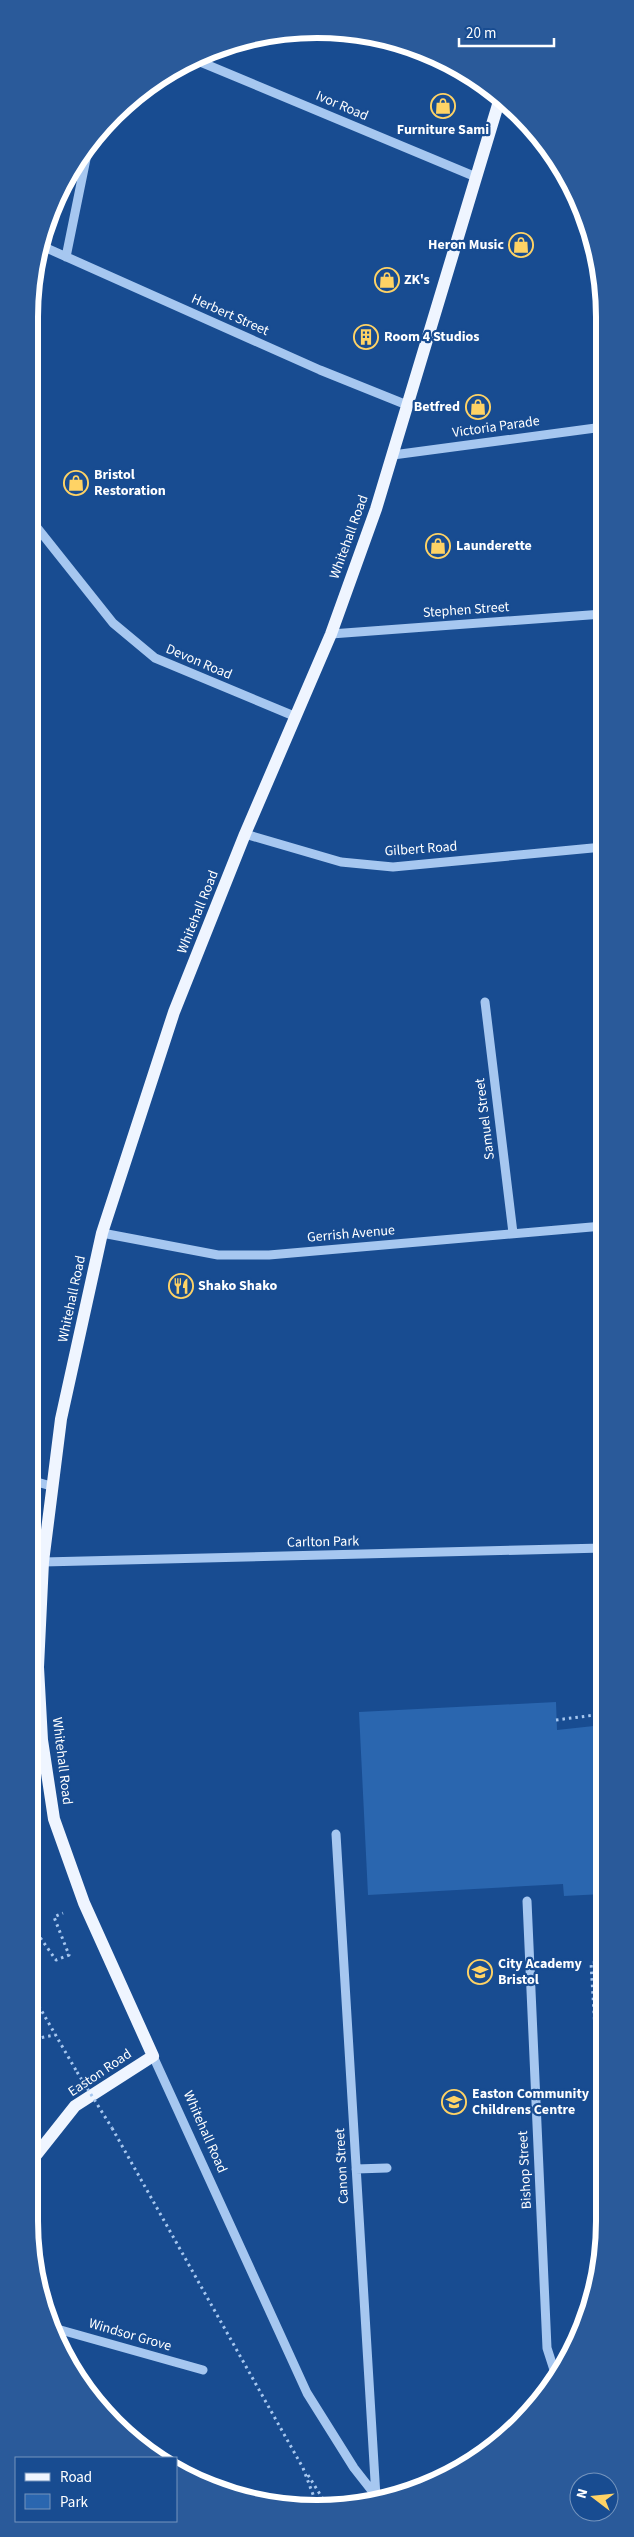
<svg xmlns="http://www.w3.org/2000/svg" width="634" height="2537" viewBox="0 0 634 2537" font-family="'Source Sans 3',sans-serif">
	<rect width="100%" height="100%" fill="#184c91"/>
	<path fill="#2a66af" d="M 556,1702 L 557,1730 L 603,1725 L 603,1894 L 564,1896 L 563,1884 L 368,1895 L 359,1712 Z
		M 598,1968 L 603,1968 L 603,2034 Z"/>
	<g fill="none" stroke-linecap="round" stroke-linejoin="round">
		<path stroke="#a6c7f0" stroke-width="3" stroke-dasharray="2.5 4" stroke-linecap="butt" d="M 556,1720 L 603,1714
			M 29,1922 L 56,1960 L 69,1955 L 54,1917 L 63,1913
			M 29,1989 L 77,2072
			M 29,2040 L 55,2035
			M 597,2070 L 603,2066
			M 598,2078 L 591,1963 L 603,1962
			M 112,2128 L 303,2468 L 317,2505
			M 603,2171 L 603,2144
			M 29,2199 L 38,2185
			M 308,2475 L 326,2504"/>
		<path stroke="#a6c7f0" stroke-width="9" d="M 198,61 L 476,177
			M 42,246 L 320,370 L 407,405
			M 66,257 L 88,149
			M 393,455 L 603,427
			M 31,520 L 113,623 L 155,658 L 294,716
			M 331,634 L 603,614
			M 245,834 L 341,862 L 393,867 L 603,847
			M 485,1002 L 513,1233
			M 102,1233 L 218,1255 L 269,1255 L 603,1226
			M 30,1480 L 51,1486
			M 43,1562 L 603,1548
			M 336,1834 L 376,2497
			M 527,1901 L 547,2348 L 556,2376
			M 153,2056 L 307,2393 L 354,2468 L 376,2496
			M 356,2169 L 387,2168
			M 50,2327 L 203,2370"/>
		<path stroke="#eff5ff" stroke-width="12" d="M 29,2164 L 75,2106 L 153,2056 L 84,1903 L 54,1819 L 42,1740 L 38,1667 L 43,1562 L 61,1419 L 102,1233 L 174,1012 L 245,834 L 331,634 L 376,509 L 500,98"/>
		<path stroke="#a6c7f0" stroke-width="3" stroke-dasharray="2.5 4" stroke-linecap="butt" d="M 77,2072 L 112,2128"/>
	</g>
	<defs>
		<symbol id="shop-ring" viewBox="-11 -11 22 22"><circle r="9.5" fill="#184c91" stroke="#ffd365" stroke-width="1.5"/><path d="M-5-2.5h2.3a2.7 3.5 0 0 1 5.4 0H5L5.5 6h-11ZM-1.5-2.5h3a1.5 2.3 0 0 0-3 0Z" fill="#ffd365"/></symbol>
		<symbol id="building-ring" viewBox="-11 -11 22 22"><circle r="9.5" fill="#184c91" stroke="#ffd365" stroke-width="1.5"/><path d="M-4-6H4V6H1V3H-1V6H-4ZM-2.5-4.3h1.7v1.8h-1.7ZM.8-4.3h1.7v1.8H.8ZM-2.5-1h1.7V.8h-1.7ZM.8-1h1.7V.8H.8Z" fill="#ffd365"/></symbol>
		<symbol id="restaurant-ring" viewBox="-11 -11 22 22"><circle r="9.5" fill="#184c91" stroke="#ffd365" stroke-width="1.5"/><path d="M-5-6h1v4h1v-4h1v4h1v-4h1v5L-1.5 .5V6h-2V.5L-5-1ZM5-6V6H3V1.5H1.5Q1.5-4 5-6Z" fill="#ffd365"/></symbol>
		<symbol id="school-ring" viewBox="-11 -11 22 22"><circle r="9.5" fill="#184c91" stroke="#ffd365" stroke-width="1.5"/><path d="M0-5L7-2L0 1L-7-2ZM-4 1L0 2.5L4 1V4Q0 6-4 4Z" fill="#ffd365"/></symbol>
	</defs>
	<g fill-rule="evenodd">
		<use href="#shop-ring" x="429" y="92" width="28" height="28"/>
		<use href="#shop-ring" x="507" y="231" width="28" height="28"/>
		<use href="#shop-ring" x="373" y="266" width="28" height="28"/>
		<use href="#building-ring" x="352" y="323" width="28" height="28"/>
		<use href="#shop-ring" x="464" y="393" width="28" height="28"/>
		<use href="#shop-ring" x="62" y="469" width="28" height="28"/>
		<use href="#shop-ring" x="424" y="532" width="28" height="28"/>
		<use href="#restaurant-ring" x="167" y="1272" width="28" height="28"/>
		<use href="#school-ring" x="466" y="1958" width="28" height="28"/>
		<use href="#school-ring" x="440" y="2088" width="28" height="28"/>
	</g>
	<g text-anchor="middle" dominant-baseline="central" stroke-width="4.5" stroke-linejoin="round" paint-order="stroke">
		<g font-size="14" fill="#fff" stroke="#184c91">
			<text transform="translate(342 106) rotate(23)">Ivor Road</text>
			<text transform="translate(230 315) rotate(24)">Herbert Street</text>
			<text transform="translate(496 427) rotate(-8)">Victoria Parade</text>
			<text transform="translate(349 537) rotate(-70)">Whitehall Road</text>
			<text transform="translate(466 610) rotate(-4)">Stephen Street</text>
			<text transform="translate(199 662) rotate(23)">Devon Road</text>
			<text transform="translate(421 849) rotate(-4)">Gilbert Road</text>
			<text transform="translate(198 912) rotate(-68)">Whitehall Road</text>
			<text transform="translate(485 1119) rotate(-97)">Samuel Street</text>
			<text transform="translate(351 1234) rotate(-5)">Gerrish Avenue</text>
			<text transform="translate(72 1299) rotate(-78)">Whitehall Road</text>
			<text transform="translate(323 1542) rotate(-1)">Carlton Park</text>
			<text transform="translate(62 1761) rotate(83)">Whitehall Road</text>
			<text transform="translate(100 2073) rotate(-34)">Easton Road</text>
			<text transform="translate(205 2132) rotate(66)">Whitehall Road</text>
			<text transform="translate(342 2166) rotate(-93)">Canon Street</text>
			<text transform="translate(525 2170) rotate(-93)">Bishop Street</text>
			<text transform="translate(130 2335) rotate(16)">Windsor Grove</text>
		</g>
		<g font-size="14" font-weight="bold" fill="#fff" stroke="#184c91" text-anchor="start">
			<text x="443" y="130" text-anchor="middle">Furniture Sami</text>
			<text x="504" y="245" text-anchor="end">Heron Music</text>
			<text x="404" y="280">ZK's</text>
			<text x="384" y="337">Room 4 Studios</text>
			<text x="460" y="407" text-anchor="end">Betfred</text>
			<text x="94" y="475">Bristol<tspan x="94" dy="16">Restoration</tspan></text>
			<text x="456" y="546">Launderette</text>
			<text x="198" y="1286">Shako Shako</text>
			<text x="498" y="1964">City Academy<tspan x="498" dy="16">Bristol</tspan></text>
			<text x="472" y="2094">Easton Community<tspan x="472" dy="16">Childrens Centre</tspan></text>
		</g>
	</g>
	<path d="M0 0H634V2537H0ZM317 38H317A279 279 0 0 1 596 317V2221A279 279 0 0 1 317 2500H317A279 279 0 0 1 38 2221V317A279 279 0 0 1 317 38Z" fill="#2a5a9a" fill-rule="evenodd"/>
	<path fill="none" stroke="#fff" stroke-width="6" d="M317 38H317A279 279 0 0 1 596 317V2221A279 279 0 0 1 317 2500H317A279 279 0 0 1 38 2221V317A279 279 0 0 1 317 38Z"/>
	<rect x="15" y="2457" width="162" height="65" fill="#184c91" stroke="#7494bd"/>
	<rect x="25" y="2473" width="25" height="8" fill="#eff5ff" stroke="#7494bd"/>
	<text x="60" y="2482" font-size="15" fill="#ffffff">Road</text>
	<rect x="25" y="2494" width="25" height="15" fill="#2a66af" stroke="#7494bd"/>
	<text x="60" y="2507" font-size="15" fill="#ffffff">Park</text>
	<g transform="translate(594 2497) rotate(286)"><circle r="24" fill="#184c91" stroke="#7494bd"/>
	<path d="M0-4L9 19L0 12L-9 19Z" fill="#ffd365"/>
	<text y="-8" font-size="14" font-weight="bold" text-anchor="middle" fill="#ffffff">N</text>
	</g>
	<path d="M459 38v8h95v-8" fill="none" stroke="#ffffff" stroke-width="2.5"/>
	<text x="466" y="38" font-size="15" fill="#ffffff" stroke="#184c91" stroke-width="4" paint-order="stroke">20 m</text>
</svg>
